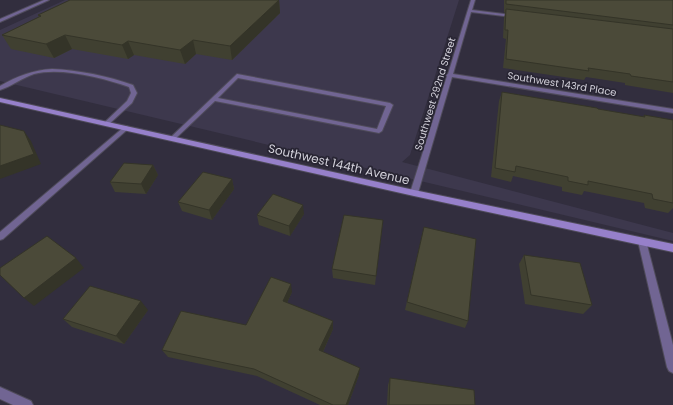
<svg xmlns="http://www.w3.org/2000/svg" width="673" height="405" viewBox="0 0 673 405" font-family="Poppins,sans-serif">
	<rect width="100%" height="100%" fill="#322e3e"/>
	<path fill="#3d384d" d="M 65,0 L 459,0 L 410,155 L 402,162 L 673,233 L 673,241 L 0,81 L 0,30 Z"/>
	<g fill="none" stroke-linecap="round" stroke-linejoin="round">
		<defs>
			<path id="lane" d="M 52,69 C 79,70 107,76 133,85 L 137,93 L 132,103 L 108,125 L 104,125 L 104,123 L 127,101 L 131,93 L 129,87 C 103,78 61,67 34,74 C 22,78 12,86 0,90 L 0,86 C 17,76 33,70 52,69 Z
				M 237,74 L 390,103 L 393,105 L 382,131 L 379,133 L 215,101 L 174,140 L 170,140 L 170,138 ZM 238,78 L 386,106 L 377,129 L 218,98 Z"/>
			<path id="street" d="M 44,0 L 49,0 L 0,22 L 0,19 Z
				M 471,0 L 475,0 L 472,10 L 513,15 L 515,16 L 513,17 L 471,12 L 453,74 L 673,109 L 673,113 L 452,77 L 418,193 L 417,195 L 411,195 L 410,193 L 447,76 L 446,75 L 448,74 Z
				M 126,126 L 128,127 L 128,129 L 3,239 L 0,240 L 0,232 L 124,127 Z
				M 642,238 L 645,239 L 646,241 L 673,345 L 673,373 L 669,371 L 667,367 L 638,241 L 639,239 Z
				M 0,387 L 31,401 L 33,405 L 13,405 L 0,399 Z"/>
			<path id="secondary" d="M 0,98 L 414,190 L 673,244 L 673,252 L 414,196 L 0,102 Z"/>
		</defs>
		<use href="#lane" stroke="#4f4b5a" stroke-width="2"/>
		<use href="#street" stroke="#4f4b5a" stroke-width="2"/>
		<use href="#secondary" stroke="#4f4b5a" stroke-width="2"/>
		<use href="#lane" fill="#716593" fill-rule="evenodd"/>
		<use href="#street" fill="#716593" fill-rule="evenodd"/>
		<use href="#secondary" fill="#9680ca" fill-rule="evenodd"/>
	</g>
	<path fill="#404031" d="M 279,0 L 280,13 L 232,60 L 196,54 L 185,64 L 134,55 L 128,59 L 72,49 L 54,58 L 11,49 L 2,35 L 39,17 L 38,15 Z
		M 504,0 L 673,0 L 673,93 L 625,85 L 625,83 L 586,77 L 584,80 L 503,68 L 506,39 L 503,38 L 504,18 L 505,13 L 504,12 Z
		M 502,92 L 598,109 L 643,117 L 644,115 L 673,120 L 673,208 L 668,213 L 645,208 L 644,203 L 584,191 L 582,195 L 562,191 L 562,187 L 513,176 L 511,182 L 491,177 L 499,101 Z
		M 153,165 L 158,175 L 146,194 L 115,192 L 110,182 Z
		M 232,179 L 234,189 L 212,220 L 182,211 L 178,202 Z
		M 304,214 L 290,236 L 259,225 L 257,215 Z
		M 383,220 L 375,285 L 333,278 L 332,269 Z
		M 422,235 L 468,321 L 465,328 L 405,310 Z
		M 524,255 L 592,305 L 583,314 L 525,304 L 519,264 Z
		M 292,292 L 287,303 L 333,321 L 333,329 L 323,352 L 359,375 L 348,405 L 320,405 L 257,376 L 168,357 L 162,350 L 246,325 Z
		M 148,310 L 124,344 L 72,327 L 63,319 Z
		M 390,378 L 475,405 L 387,405 L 388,385 Z"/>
	<path fill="#343428" d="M 279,0 L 280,13 L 232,60 L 230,46 Z
		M 65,35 L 72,49 L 54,58 L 46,44 Z
		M 193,40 L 196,54 L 185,64 L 180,50 Z
		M 128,41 L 134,55 L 128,59 L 122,45 Z
		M 24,131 L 31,141 L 41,164 L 0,179 L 0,166 Z
		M 153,165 L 158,175 L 146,194 L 141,184 Z
		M 232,179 L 234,189 L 212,220 L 209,210 Z
		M 303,205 L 304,214 L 290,236 L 289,226 Z
		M 76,258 L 84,268 L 34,306 L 24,298 Z
		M 291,284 L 292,292 L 284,309 L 283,301 Z
		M 141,301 L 148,310 L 124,344 L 116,336 Z
		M 333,321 L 333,329 L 320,358 L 319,350 Z
		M 360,368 L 359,375 L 348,405 L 346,405 Z"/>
	<path fill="#4b4a39" stroke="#343428" d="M 70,0 L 279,0 L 230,46 L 193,40 L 180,50 L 128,41 L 122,45 L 65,35 L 46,44 L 2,35 L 41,16 L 38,15 Z
		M 506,0 L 673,0 L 673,25 L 506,4 Z
		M 506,9 L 673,29 L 673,82 L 631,76 L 630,74 L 588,68 L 589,71 L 506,59 L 508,30 L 505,30 Z
		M 502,92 L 597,108 L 598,109 L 645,117 L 644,115 L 673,120 L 673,203 L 653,199 L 652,194 L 588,181 L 588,185 L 568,181 L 568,177 L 516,166 L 515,172 L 495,168 Z
		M 0,125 L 24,131 L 34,154 L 0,166 Z
		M 124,163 L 153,165 L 141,184 L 110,182 Z
		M 203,172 L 232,179 L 209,210 L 178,202 Z
		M 273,194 L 303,205 L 289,226 L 257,215 Z
		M 344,215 L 383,220 L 376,276 L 332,269 Z
		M 424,227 L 476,239 L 468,321 L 407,302 Z
		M 47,236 L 76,258 L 24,298 L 0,275 L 0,268 Z
		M 524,255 L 580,263 L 592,305 L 531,295 Z
		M 271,277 L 291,284 L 283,301 L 333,321 L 319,350 L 360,368 L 346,405 L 333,405 L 254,369 L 162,350 L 181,311 L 246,325 Z
		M 90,286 L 141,301 L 116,336 L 63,319 Z
		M 390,378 L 474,390 L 475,405 L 389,405 Z"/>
	<g text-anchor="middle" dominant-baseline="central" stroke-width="3.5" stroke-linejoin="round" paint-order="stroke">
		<g font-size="10" fill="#d2d0da" stroke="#282533">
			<text transform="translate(562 84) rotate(9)">Southwest 143rd Place</text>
			<text transform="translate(435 94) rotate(-73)">Southwest 292nd Street</text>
		</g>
		<g font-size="12" fill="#d2d0da" stroke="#282533">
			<text transform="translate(339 164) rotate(13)">Southwest 144th Avenue</text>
		</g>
	</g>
</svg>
